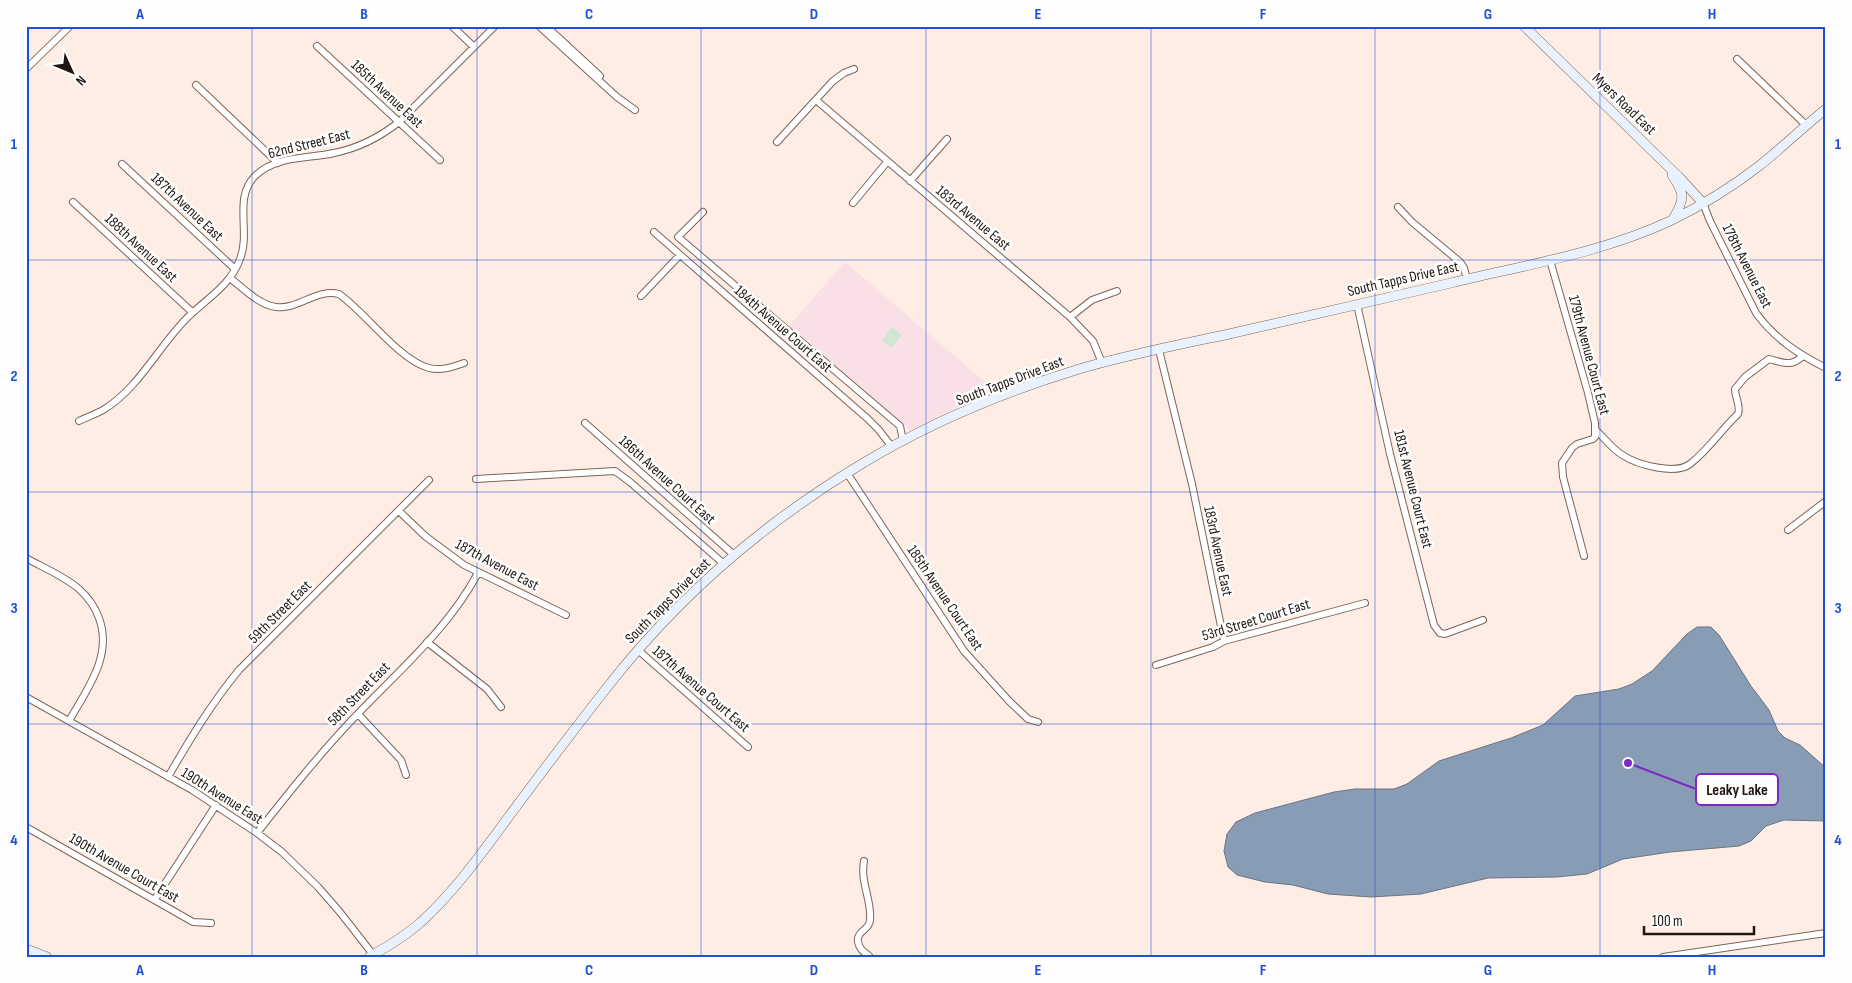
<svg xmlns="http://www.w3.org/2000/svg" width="1852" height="983" viewBox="0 0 1852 983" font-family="'Sofia Sans Condensed',sans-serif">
	<rect width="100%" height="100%" fill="#feede4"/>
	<path fill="#f9dfe6" d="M 845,262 L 994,390 L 910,430 L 789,326 Z"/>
	<path fill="#d1e5d5" d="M 892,327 L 902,335 L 891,348 L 882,340 Z"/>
	<path fill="#899cb5" stroke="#697484" d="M 1697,627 L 1711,627 L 1719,635 L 1751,686 L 1769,710 L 1778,731 L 1785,738 L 1800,745 L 1826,768 L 1826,821 L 1784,820 L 1766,826 L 1751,841 L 1739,846 L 1670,852 L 1623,859 L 1587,874 L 1557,877 L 1488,878 L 1421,894 L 1371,897 L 1328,894 L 1293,885 L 1265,882 L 1237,875 L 1228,867 L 1224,851 L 1227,834 L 1236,822 L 1255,813 L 1334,792 L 1355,789 L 1394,789 L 1407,784 L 1439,761 L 1511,738 L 1543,725 L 1575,696 L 1619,689 L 1632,684 L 1652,671 L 1687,634 Z"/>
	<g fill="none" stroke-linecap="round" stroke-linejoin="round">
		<defs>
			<path id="street" d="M 452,26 L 474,47
				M 539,26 L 617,97 L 635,110
				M 546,26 L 600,76
				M 317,46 L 440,160
				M 1737,59 L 1806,125
				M 26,69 L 70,26
				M 196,85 L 278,163
				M 816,100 L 1070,317 L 1093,341 L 1102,363
				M 777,142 L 833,81 L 844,73 L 854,69
				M 122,164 L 235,269
				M 910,181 L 947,139
				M 73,202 L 192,312
				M 853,203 L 887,162
				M 1703,203 L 1710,221 L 1756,313 C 1775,339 1798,354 1826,368
				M 1398,207 L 1412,222 L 1460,262 L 1464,268 L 1467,279
				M 703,212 L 678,237 L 900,426 L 903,441
				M 654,232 L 868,419 L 878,429 L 892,447
				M 1550,260 L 1588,393 L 1595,423 L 1595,437 L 1593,439 L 1577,444 L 1572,448 L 1562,463 L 1563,477 L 1584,556
				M 230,278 C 243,288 259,305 276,307 C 298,310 317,288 339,294 C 366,313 399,360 429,368 C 441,371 453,367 464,363
				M 641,296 L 679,256
				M 1357,304 L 1390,454 L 1434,625 L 1440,633 L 1445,634 L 1483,620
				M 1070,317 L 1092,300 L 1117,291
				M 1159,350 L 1192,484 L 1224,641
				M 79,421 C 87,417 96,414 103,410 C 138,389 157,349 185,320 C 204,300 230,287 240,259 C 251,232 233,198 255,176 C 276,155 309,159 334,153 C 359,148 380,137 399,122 L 495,26
				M 585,423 L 734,555
				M 1596,430 C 1605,439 1613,450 1624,456 C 1638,465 1676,475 1690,464 C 1709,449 1721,430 1738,414 C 1741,406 1735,397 1735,389 L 1745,377 L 1769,359 C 1784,363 1791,367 1803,356
				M 847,473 L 964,651 L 1009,701 L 1028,719 L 1038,722
				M 476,479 L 615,471 L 630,482 L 724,564
				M 399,511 L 425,536 L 464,565 L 566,615
				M 1788,530 L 1826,501
				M 26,558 C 44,568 64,576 79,589 C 88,597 95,607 99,618 C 113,656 87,689 69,721
				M 427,642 L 487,689 L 501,707
				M 638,650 L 748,747
				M 1156,665 L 1213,647 L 1224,641 L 1365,603
				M 26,697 L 192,790 L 257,833 L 282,852 L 318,887 L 339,911 L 375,957
				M 358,714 L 401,760 L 406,775
				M 168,777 C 190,739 211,704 239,670 L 429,480
				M 26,827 L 193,922 L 211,923
				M 257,833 C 287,795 317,757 350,722 C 395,674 447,631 478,573
				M 864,861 C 860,883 872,900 870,920 C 870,930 856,931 858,942 C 860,951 865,952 870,957
				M 155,899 L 216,805
				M 1663,957 L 1826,933"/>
			<path id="secondary" d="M 1524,26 L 1679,177 L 1703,203
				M 1672,175 C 1685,194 1685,199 1673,219
				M 26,949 L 47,957
				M 369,957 C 387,947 405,936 420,923 C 455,891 482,853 510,815 C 541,773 573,731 605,690 C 675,600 762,524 860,465 C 927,424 1001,393 1076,370 C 1126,355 1178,345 1229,334 C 1303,317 1377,300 1451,283 C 1525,265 1601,253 1670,221 C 1701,206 1732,187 1759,166 C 1782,148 1803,127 1826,109"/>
		</defs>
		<use href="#street" stroke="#7d6558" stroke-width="8"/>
		<use href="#secondary" stroke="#7d6558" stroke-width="10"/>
		<use href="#street" stroke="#fff" stroke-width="6"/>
		<use href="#secondary" stroke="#e9f2fc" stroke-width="9"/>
	</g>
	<path fill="none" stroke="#1d4ed8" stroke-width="1" stroke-opacity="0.55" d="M 252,26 L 252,957M 477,26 L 477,957M 701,26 L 701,957M 926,26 L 926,957M 1151,26 L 1151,957M 1375,26 L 1375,957M 1600,26 L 1600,957M 26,260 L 1826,260M 26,492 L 1826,492M 26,724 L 1826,724"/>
	<g text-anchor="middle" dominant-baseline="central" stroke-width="5" stroke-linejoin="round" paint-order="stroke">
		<g font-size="15" fill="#1f1611" stroke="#fefefe">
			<text transform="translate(387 94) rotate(43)">185th Avenue East</text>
			<text transform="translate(1624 104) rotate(44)">Myers Road East</text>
			<text transform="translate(309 144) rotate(-14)">62nd Street East</text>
			<text transform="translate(187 207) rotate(43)">187th Avenue East</text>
			<text transform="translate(973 218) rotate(40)">183rd Avenue East</text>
			<text transform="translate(141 248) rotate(43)">188th Avenue East</text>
			<text transform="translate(1747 266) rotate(63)">178th Avenue East</text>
			<text transform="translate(1403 279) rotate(-13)">South Tapps Drive East</text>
			<text transform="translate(783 329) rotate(41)">184th Avenue Court East</text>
			<text transform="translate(1589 355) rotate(75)">179th Avenue Court East</text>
			<text transform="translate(1010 381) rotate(-21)">South Tapps Drive East</text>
			<text transform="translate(667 480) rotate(42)">186th Avenue Court East</text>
			<text transform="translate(1413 489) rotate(76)">181st Avenue Court East</text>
			<text transform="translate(1218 551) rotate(78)">183rd Avenue East</text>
			<text transform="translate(497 565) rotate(28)">187th Avenue East</text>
			<text transform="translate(945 598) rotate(56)">185th Avenue Court East</text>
			<text transform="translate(668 601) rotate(-45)">South Tapps Drive East</text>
			<text transform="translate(280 612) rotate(-45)">59th Street East</text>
			<text transform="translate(1256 620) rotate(-17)">53rd Street Court East</text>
			<text transform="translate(701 689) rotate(41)">187th Avenue Court East</text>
			<text transform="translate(359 694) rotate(-46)">58th Street East</text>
			<text transform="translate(222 796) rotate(32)">190th Avenue East</text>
			<text transform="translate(124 868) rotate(30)">190th Avenue Court East</text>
		</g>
	</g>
	<path fill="none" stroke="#7b2cbf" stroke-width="2" d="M1628 763L1696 789"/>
	<circle fill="#7b2cbf" stroke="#fefefe" stroke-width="2" cx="1628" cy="763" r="5"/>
	<rect fill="#fefefe" stroke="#7b2cbf" stroke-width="2" x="1696" y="774" width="82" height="31" rx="5"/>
	<g font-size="16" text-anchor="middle" font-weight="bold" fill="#1f1611">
		<text x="1737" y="795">Leaky Lake</text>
	</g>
	<rect width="1852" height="983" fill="none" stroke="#fefefe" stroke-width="55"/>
	<g transform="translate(72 72) rotate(134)" stroke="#fefefe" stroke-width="4" paint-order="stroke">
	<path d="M0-4L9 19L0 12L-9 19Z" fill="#1f1611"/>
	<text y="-8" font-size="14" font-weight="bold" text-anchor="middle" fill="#1f1611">N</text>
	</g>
	<path d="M1644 926v8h110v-8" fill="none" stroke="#1f1611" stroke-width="2.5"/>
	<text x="1652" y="926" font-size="15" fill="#1f1611" stroke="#fefefe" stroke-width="4" paint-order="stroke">100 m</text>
	<rect x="28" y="28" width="1796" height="928" fill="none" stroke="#1d4ed8" stroke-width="2"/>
	<g font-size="16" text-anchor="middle" font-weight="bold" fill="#1d4ed8">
		<text x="140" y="19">A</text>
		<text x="364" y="19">B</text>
		<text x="589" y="19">C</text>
		<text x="814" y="19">D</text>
		<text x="1038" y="19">E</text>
		<text x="1263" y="19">F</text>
		<text x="1488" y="19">G</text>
		<text x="1712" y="19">H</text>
		<text x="14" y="149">1</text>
		<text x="1838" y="149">1</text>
		<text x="14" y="381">2</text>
		<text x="1838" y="381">2</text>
		<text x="14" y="613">3</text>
		<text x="1838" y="613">3</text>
		<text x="14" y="845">4</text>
		<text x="1838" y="845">4</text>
		<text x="140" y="975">A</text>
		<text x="364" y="975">B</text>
		<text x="589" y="975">C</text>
		<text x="814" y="975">D</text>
		<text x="1038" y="975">E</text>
		<text x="1263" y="975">F</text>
		<text x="1488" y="975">G</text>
		<text x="1712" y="975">H</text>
	</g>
</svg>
